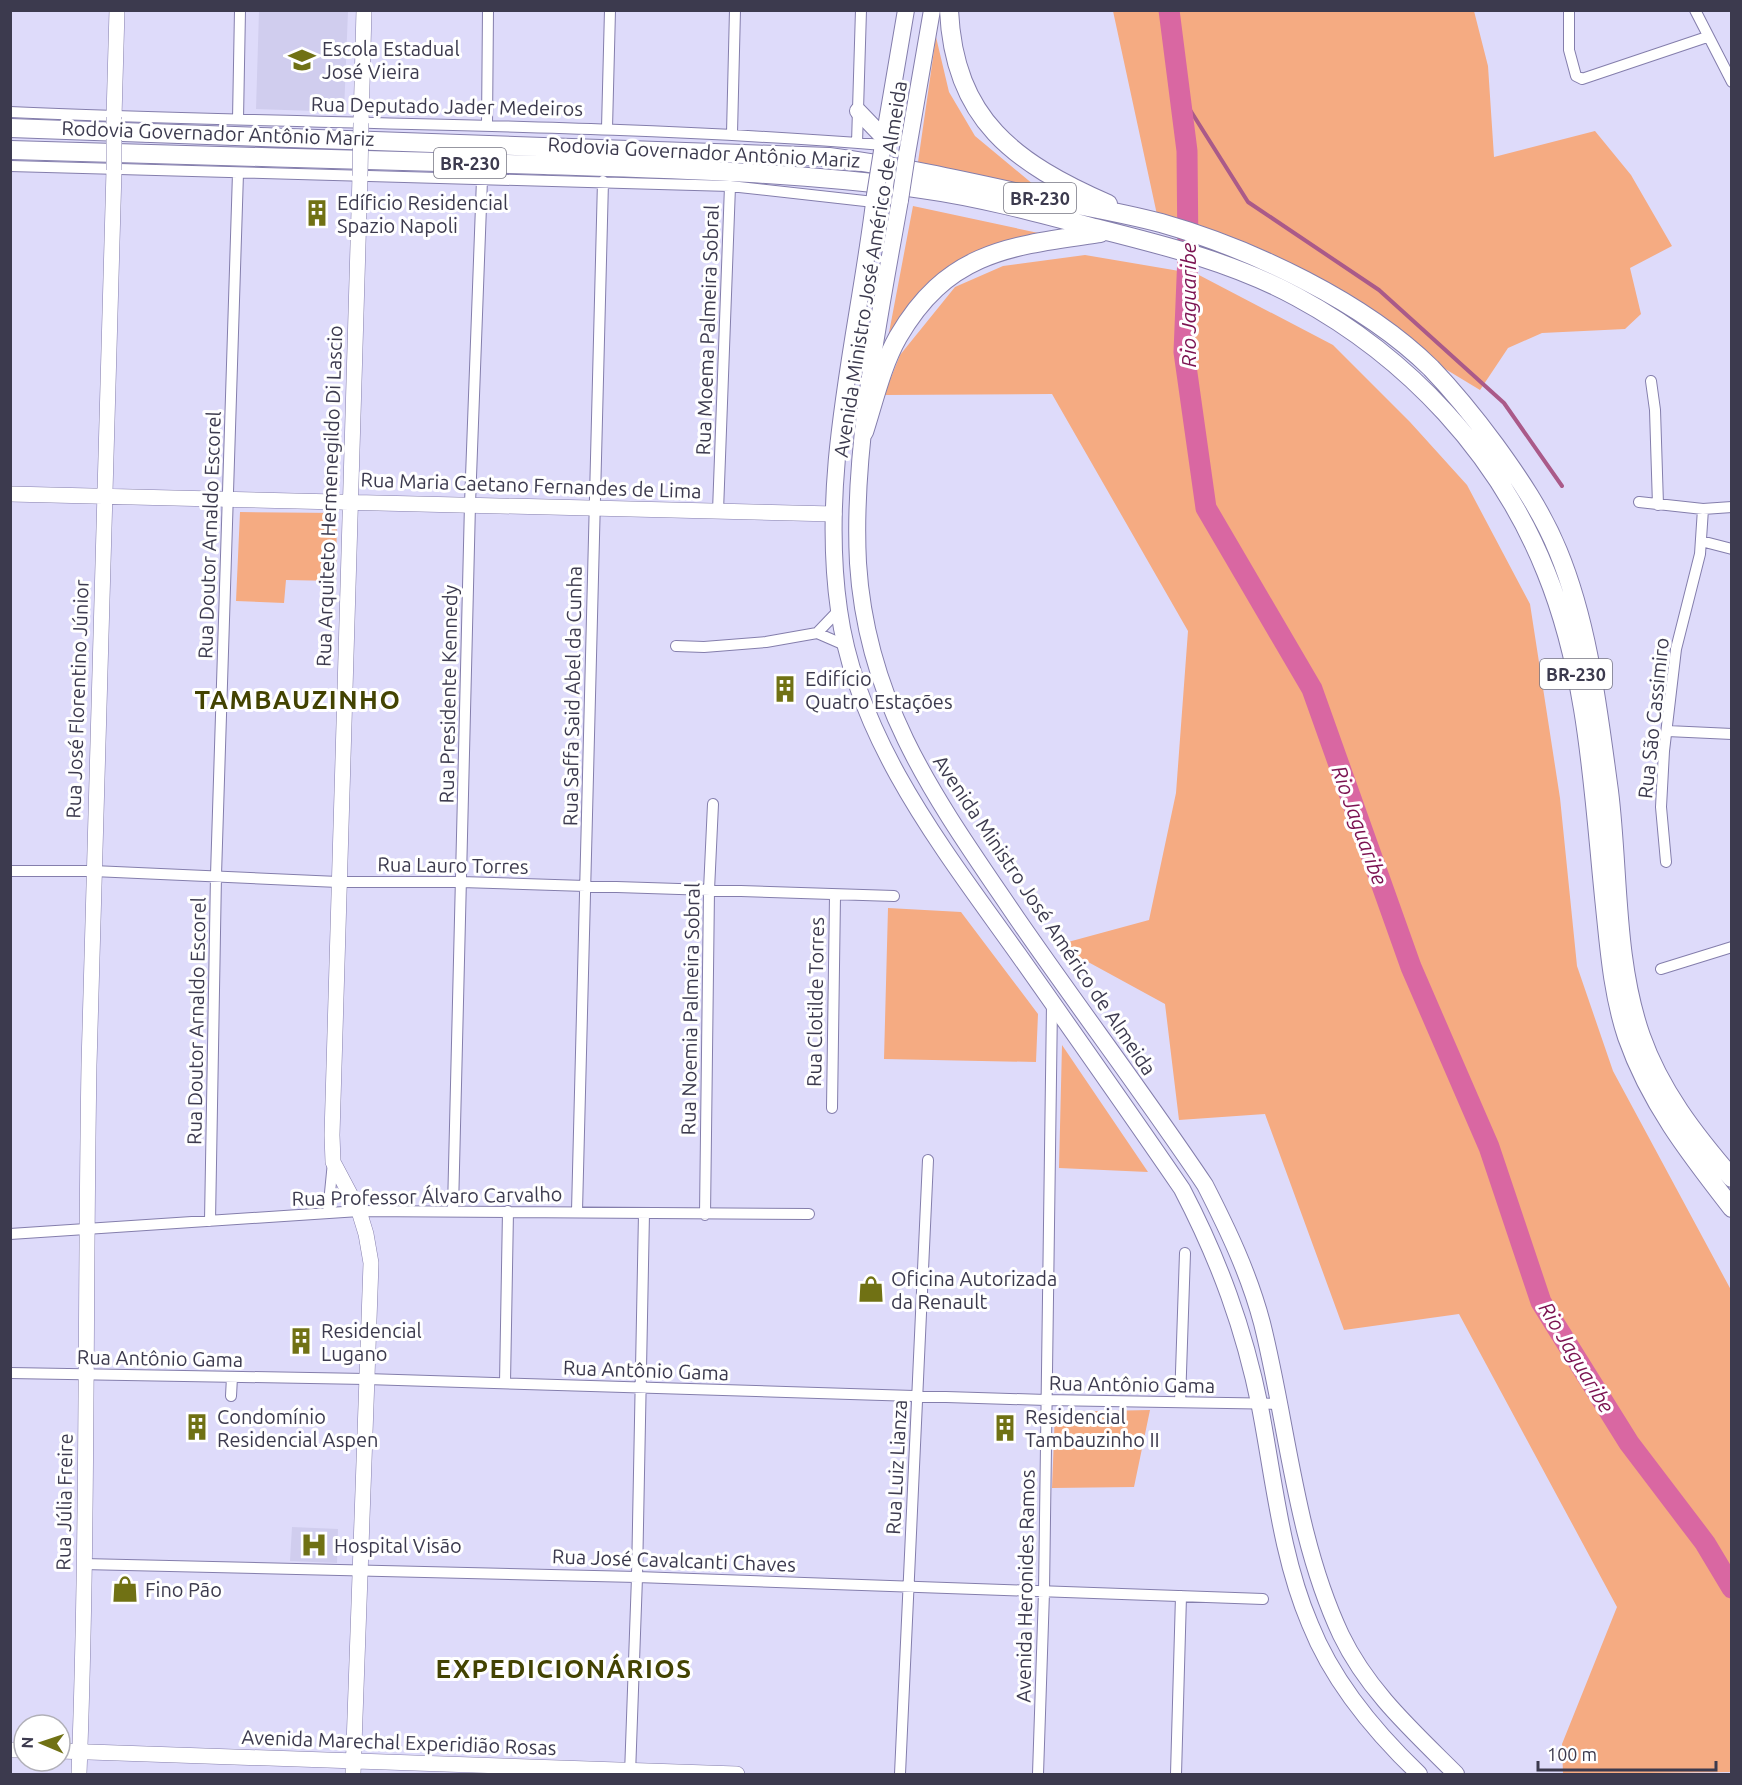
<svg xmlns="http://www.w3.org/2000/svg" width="1742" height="1785" viewBox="0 0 1742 1785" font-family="Ubuntu,sans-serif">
	<rect width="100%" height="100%" fill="#dedbfa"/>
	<path fill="#d0cdee" d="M 259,11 L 348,11 L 344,112 L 256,109 Z
		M 292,1527 L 338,1529 L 337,1563 L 290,1561 Z"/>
	<path fill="#f5ab82" d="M 1113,11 L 1474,11 L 1488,66 L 1494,157 L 1595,131 L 1631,175 L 1672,246 L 1630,268 L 1641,314 L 1625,329 L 1542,333 L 1508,348 L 1480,390 L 1442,367 L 1306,274 L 1159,224 Z
		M 936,37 L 949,92 L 975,136 L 1040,190 L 917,169 Z
		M 913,206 L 1043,234 C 1005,244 956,252 930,284 C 912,304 900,332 885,354 Z
		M 1085,255 L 1197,274 L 1333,345 L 1410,422 L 1467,485 L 1530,604 L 1560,798 L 1577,966 L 1613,1071 L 1731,1290 L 1731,1772 L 1563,1774 L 1562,1744 L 1617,1607 L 1459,1314 L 1344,1330 L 1265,1114 L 1179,1120 L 1165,1004 L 1057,945 L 1149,920 L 1176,793 L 1188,631 L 1052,394 L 884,395 L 900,355 L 955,287 L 1003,266 Z
		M 240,512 L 337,513 L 336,581 L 286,580 L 284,603 L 236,601 Z
		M 888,908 L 961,912 L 1038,1014 L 1036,1062 L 884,1059 Z
		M 1062,1045 L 1148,1172 L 1059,1168 Z
		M 1150,1410 L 1134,1487 L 1052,1488 L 1055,1412 Z"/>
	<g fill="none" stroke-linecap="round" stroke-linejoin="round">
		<path stroke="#aa5a89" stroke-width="4" d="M 1180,94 L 1248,202 L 1379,290 L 1504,403 L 1562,486"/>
		<path stroke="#d967a2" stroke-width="21" d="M 1169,10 L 1187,151 L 1188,255 L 1184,352 L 1206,508 L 1312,689 L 1411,967 L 1489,1147 L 1541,1302 L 1629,1443 L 1705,1543 L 1732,1588"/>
		<defs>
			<path id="street" d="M 1569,10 L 1569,50 L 1576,76 L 1582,79 L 1707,37
				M 1695,10 L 1732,82
				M 10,112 C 301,125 593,122 883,145
				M 238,119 L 240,10
				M 487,125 L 488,10
				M 607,128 L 610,10
				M 732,133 L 735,10
				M 857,143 L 861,10
				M 10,166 L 730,186 L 874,202
				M 1651,381 L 1655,410 L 1658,505
				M 1639,502 L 1703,509 L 1732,507
				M 718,511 L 730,186
				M 1701,541 L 1732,549
				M 817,633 L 847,646
				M 676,646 L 704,647 L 766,642 L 817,633 L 839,610
				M 1667,731 L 1732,734
				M 1666,862 L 1661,807 L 1664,751 L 1676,649 L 1700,554 L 1703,509
				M 10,871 L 93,871 L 338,882 L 461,882 L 894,896
				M 1661,969 L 1732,947
				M 832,1108 L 835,896
				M 453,1209 L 470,504 L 482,179
				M 577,1211 L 603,181
				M 328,1213 L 333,1162
				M 705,1215 L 709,890 L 713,804
				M 210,1221 L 216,875 L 238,173
				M 10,1234 L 359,1211 L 809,1214
				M 10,1373 L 366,1379 L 1046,1400 L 1280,1404
				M 505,1383 L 508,1211
				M 231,1396 L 232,1377
				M 1180,1402 L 1185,1253
				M 83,1564 L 637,1577 L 1263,1599
				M 630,1774 L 637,1577 L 644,1213
				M 900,1774 L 928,1160
				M 1038,1774 L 1044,1592 L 1052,1004
				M 1176,1774 L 1181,1596"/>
			<path id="secondary" d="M 114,117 L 117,10
				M 361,123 L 364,10
				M 10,494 L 834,514
				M 10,1750 L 24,1750
				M 60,1751 L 737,1774
				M 79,1774 C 88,1538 85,1301 89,1065 C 95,766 105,468 114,170
				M 353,1774 L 371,1263 L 366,1234 L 359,1211 L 333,1162 L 332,1135 L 360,176"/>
			<path id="primary" d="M 858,111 L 884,138
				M 882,151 L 906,10
				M 907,154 L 932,10
				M 875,195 C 859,332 819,471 839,610 C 857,741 944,850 1018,954 C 1073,1032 1128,1110 1182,1189 C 1219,1260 1244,1328 1260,1407 C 1274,1479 1281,1556 1310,1624 C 1333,1682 1375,1732 1419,1774
				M 900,200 C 880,314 852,448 858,563 C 867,707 938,802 1016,917 C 1078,1007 1144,1094 1205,1185 C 1228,1230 1249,1274 1262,1323 C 1288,1427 1295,1537 1341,1635 C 1368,1691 1413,1731 1456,1774"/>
			<path id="highway" d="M 949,10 C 954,120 1015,163 1108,204
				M 10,128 L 829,157 C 898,166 965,181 1033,196 C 1076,205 1120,212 1161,223 C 1252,249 1364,302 1431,368 C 1454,392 1475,418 1495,445 C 1519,478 1542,512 1558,551 C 1589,626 1598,711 1609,791 C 1619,871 1614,959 1641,1036 C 1660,1090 1694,1134 1732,1178
				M 10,150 C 188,156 366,159 544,165 C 670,169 796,172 922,189 C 980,197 1039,213 1095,228 C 1163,245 1235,263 1297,297 C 1408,357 1499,454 1546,572 C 1588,675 1593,788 1604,897 C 1609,944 1612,992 1627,1037 C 1650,1103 1690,1154 1732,1208
				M 864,432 C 874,401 882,365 898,337 C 948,251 1010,246 1100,233"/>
		</defs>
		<use href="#street" stroke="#847eac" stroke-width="12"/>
		<use href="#secondary" stroke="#847eac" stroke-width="16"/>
		<use href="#primary" stroke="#847eac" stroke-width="18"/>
		<use href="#highway" stroke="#847eac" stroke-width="20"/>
		<use href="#street" stroke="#fff" stroke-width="10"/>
		<use href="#secondary" stroke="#fff" stroke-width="15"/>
		<use href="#primary" stroke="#fff" stroke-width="16"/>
		<use href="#highway" stroke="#fff" stroke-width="18"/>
		<defs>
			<path id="secondary-bridge" d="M 114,170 L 114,117
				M 360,176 L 361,123"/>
			<path id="primary-bridge" d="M 875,195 L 882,151
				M 900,200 L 907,154"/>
		</defs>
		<use href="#secondary-bridge" stroke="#847eac" stroke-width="16" stroke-linecap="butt"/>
		<use href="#primary-bridge" stroke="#847eac" stroke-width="18" stroke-linecap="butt"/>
		<use href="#secondary-bridge" stroke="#fff" stroke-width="15"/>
		<use href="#primary-bridge" stroke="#fff" stroke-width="16"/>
	</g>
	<defs>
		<symbol id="school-bare" viewBox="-9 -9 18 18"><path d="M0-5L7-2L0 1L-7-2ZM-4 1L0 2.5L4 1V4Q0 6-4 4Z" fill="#707114" stroke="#fff" stroke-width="2.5" paint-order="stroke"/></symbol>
		<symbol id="building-bare" viewBox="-9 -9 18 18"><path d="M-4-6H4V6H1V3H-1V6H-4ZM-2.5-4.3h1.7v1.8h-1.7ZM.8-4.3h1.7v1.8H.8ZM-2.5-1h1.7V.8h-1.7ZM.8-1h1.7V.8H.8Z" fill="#707114" stroke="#fff" stroke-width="2.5" paint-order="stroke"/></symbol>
		<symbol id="shop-bare" viewBox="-9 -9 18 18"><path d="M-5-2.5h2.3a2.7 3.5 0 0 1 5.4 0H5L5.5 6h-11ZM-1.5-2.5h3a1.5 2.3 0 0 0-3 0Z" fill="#707114" stroke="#fff" stroke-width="2.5" paint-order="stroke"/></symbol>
		<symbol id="hospital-bare" viewBox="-9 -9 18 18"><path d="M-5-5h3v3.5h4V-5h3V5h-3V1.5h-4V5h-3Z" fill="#707114" stroke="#fff" stroke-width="2.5" paint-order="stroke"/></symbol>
	</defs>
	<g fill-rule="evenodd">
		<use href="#school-bare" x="283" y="41" width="38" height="38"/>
		<use href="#building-bare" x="298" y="194" width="38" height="38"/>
		<use href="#building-bare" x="766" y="670" width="38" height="38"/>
		<use href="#shop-bare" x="852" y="1270" width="38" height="38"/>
		<use href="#building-bare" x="282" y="1322" width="38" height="38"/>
		<use href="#building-bare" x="178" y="1408" width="38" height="38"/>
		<use href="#building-bare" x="986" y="1409" width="38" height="38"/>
		<use href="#hospital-bare" x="295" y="1526" width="38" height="38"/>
		<use href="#shop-bare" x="106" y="1570" width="38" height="38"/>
	</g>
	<g text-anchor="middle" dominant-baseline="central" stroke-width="6" stroke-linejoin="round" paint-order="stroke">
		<g fill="#fff" stroke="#767583" stroke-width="1.5">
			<rect x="434" y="148" width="72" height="30" rx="4.5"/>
			<rect x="1004" y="183" width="72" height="30" rx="4.5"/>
			<rect x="1540" y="659" width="72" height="30" rx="4.5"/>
		</g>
		<g font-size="18" font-weight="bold" fill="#3c3a4e">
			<text x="470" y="163">BR-230</text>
			<text x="1040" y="198">BR-230</text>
			<text x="1576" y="674">BR-230</text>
		</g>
		<g font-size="20" fill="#3c3a4e" stroke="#fff" text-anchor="start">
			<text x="322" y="48">Escola Estadual<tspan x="322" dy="23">José Vieira</tspan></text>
			<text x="337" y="202">Edíficio Residencial<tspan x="337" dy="23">Spazio Napoli</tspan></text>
			<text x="805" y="678">Edifício<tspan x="805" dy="23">Quatro Estações</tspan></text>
			<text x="891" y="1278">Oficina Autorizada<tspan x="891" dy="23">da Renault</tspan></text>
			<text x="321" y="1330">Residencial<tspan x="321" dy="23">Lugano</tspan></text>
			<text x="217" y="1416">Condomínio<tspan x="217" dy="23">Residencial Aspen</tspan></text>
			<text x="1025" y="1416">Residencial<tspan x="1025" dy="23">Tambauzinho II</tspan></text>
			<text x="334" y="1545">Hospital Visão</text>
			<text x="145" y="1589">Fino Pão</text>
		</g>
		<g font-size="20" fill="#3c3a4e" stroke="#fff">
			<text transform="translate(447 106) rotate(1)">Rua Deputado Jader Medeiros</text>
			<text transform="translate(218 133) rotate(2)">Rodovia Governador Antônio Mariz</text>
			<text transform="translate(704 152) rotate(3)">Rodovia Governador Antônio Mariz</text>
			<text transform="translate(870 269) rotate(-81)">Avenida Ministro José Américo de Almeida</text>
			<text transform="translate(707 330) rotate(-88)">Rua Moema Palmeira Sobral</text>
			<text transform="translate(531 485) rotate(2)">Rua Maria Caetano Fernandes de Lima</text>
			<text transform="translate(329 496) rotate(-88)">Rua Arquiteto Hermenegildo Di Lascio</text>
			<text transform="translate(209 535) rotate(-88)">Rua Doutor Arnaldo Escorel</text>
			<text transform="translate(448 694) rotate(-89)">Rua Presidente Kennedy</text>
			<text transform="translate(572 696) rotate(-89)">Rua Saffa Said Abel da Cunha</text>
			<text transform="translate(77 699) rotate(-88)">Rua José Florentino Júnior</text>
			<text transform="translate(1653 718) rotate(-84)">Rua São Cassimiro</text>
			<text transform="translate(453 865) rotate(1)">Rua Lauro Torres</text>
			<text transform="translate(1045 915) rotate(56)">Avenida Ministro José Américo de Almeida</text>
			<text transform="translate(815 1002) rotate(-89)">Rua Clotilde Torres</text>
			<text transform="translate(690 1009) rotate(-89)">Rua Noemia Palmeira Sobral</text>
			<text transform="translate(196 1021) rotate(-89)">Rua Doutor Arnaldo Escorel</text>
			<text transform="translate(427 1196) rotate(-1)">Rua Professor Álvaro Carvalho</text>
			<text transform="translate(160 1358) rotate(1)">Rua Antônio Gama</text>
			<text transform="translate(646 1370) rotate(2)">Rua Antônio Gama</text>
			<text transform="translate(1132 1384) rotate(1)">Rua Antônio Gama</text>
			<text transform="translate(896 1467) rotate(-87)">Rua Luiz Lianza</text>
			<text transform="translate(64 1502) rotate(-89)">Rua Júlia Freire</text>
			<text transform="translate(674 1560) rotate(2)">Rua José Cavalcanti Chaves</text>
			<text transform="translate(1025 1586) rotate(-89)">Avenida Heronides Ramos</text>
			<text transform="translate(399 1742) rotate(2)">Avenida Marechal Experidião Rosas</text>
		</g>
		<g font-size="21" font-style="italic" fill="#7b1251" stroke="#fff">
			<text transform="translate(1188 305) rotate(-90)">Rio Jaguaribe</text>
			<text transform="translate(1360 825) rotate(70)">Rio Jaguaribe</text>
			<text transform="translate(1577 1357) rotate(59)">Rio Jaguaribe</text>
		</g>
		<g font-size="26" font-weight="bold" letter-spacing="1.5" fill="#434302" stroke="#fff">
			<text x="298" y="699">TAMBAUZINHO</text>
			<text x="564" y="1668">EXPEDICIONÁRIOS</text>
		</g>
	</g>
	<rect width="1742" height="1785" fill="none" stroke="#3c3a4e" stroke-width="24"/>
	<g transform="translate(42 1743) rotate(272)"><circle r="28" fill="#ffffff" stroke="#b1b0b8" stroke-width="1.5"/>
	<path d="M0-4.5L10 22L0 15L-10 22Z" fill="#707114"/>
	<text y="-9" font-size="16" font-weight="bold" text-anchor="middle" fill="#3c3a4e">N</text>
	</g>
	<path d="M1538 1761v9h178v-9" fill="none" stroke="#3c3a4e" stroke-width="3"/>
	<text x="1547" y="1761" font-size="18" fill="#3c3a4e" stroke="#ffffff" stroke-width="4.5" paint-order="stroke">100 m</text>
</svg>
